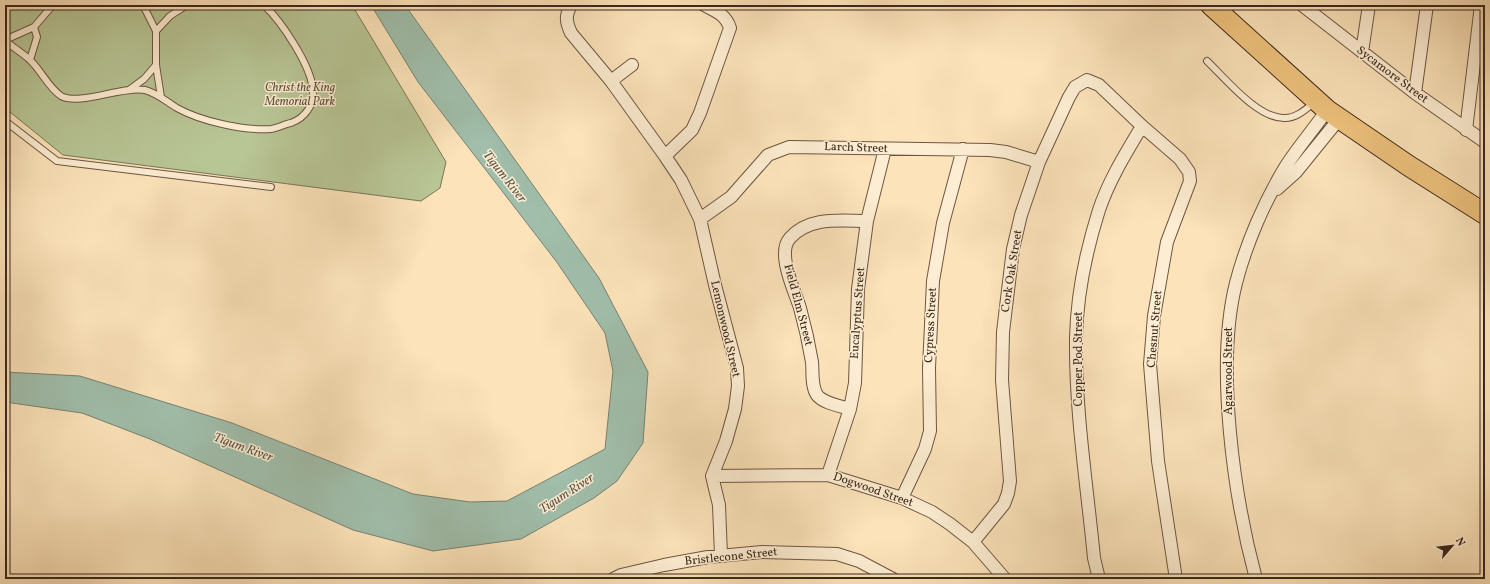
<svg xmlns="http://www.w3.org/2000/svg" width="1490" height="584" viewBox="0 0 1490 584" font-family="Vollkorn,serif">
	<rect width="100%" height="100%" fill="#fce3ba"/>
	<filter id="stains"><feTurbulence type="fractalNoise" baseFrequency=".005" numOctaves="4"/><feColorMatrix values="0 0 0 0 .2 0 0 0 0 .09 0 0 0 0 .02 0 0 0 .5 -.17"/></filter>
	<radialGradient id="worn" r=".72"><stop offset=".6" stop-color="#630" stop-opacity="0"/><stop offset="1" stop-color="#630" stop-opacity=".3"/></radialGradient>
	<path fill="#b8c595" stroke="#7a7658" d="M 5,5 L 352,5 L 446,162 L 440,188 L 421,201 L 63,155 L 5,108 Z"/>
	<path fill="#a0beab" stroke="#788271" d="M 371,5 L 405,5 L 599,278 L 648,372 L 643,443 L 617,481 L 594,498 L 521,539 L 433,551 L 353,530 L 150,439 L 82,413 L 5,402 L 5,372 L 80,376 L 232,423 L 413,494 L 470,502 L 507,501 L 605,449 L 613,371 L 605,333 L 556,261 L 418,82 Z"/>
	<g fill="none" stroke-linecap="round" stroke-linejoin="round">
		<defs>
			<path id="service" d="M 143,5 L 156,31
				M 34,27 L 53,5
				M 5,40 L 34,27 L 37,37 L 30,60
				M 5,41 C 13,47 22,53 29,59 C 41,70 48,87 61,96 C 79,106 122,86 145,90 C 157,93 167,102 177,108 C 200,121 244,131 271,129 C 278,128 285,124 291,123 C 305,118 314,105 313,91 C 312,67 282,22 264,5
				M 1207,61 C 1226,79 1258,119 1285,118 C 1297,118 1306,109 1315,102
				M 129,90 L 144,79 L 156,65
				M 161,97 L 156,65 L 156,31 L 170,16 L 187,5
				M 5,121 L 57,161 L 271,187"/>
			<path id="minor" d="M 571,5 C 565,16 566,22 571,33 L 611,81 L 665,156 L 681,180 L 700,219 L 715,285 L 737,368 L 738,386 L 735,409 L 726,441 L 712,476 L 719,505 L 721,555
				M 1302,5 L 1415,93 L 1485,142
				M 1362,52 L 1369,5
				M 611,81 L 632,65
				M 1415,93 L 1427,5
				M 1466,130 L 1481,5
				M 665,156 L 692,130 L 700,113 L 730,28 C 726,15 716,11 704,5
				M 1277,189 L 1296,172 L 1339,119
				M 700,219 L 731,197 L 768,155 L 789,147 L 990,150 L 1006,152 L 1039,162
				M 850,409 C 840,406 823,403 817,395 C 811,386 813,371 812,362 C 809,344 805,326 800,308 C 795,292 776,253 790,238 C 810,216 840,221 867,221
				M 828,475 L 850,409 L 855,383 L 858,289 L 867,221 L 885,149
				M 712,476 L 828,475 L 902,498 L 932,512 L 950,524 L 973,542 L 1005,579
				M 902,498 L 925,449 L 930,431 L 929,368 L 933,281 L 943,223 L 963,149
				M 973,542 L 1004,504 L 1008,493 L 1010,481 L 1002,380 L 1003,332 L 1013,249 L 1021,215 L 1039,162 L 1069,97 L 1075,87 L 1087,80 L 1099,85 L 1142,126 L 1180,159 L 1189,172 L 1190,181 L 1167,242 L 1154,316 L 1150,364 L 1158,461 L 1176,579
				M 613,579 L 621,575 L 664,565 L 708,557 L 762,552 L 837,554 L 859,561 L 893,579
				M 1099,579 L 1094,558 C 1087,485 1075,411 1076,338 C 1077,295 1086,251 1099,210 C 1109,180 1126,153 1142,126
				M 1256,579 C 1234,497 1215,366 1236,283 C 1246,244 1265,200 1286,166 C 1298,147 1314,129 1327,110"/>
			<path id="trunk" d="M 1211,5 L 1327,110 L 1409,166 L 1485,214"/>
		</defs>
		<use href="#service" stroke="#6c5643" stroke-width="8"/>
		<use href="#minor" stroke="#6c5643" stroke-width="14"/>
		<use href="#trunk" stroke="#3c271b" stroke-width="22"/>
		<use href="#service" stroke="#fdedd2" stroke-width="6"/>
		<use href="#minor" stroke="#fdedd2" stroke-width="12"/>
		<use href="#trunk" stroke="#eec27d" stroke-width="20"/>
	</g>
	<g text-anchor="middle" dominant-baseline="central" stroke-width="3" stroke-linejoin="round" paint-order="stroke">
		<g font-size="12" fill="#3c271b" stroke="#fdedd2">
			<text transform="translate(1392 75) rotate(37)">Sycamore Street</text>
			<text transform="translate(856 148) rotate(2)">Larch Street</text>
			<text transform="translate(1012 271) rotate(-81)">Cork Oak Street</text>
			<text transform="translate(798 305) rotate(75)">Field Elm Street</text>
			<text transform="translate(858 313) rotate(-86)">Eucalyptus Street</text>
			<text transform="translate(931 325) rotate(-87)">Cypress Street</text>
			<text transform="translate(725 329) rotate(77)">Lemonwood Street</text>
			<text transform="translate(1155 329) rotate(-85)">Chesnut Street</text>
			<text transform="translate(1079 359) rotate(-90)">Copper Pod Street</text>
			<text transform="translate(1229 371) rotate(-90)">Agarwood Street</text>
			<text transform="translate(873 490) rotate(19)">Dogwood Street</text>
			<text transform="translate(731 557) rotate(-6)">Bristlecone Street</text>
		</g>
		<g font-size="12" font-style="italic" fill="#5b4e3a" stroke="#fdedd2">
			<text x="300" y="88">Christ the King<tspan x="300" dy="14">Memorial Park</tspan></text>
		</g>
		<g font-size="13" font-style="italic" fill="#5a5446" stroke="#fdedd2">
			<text transform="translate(504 177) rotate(52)">Tigum River</text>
			<text transform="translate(243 448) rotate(20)">Tigum River</text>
			<text transform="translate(567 494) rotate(-33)">Tigum River</text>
		</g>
	</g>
	<rect width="1490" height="584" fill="none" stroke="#fce3ba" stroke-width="20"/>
	<rect x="6" y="6" width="1478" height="572" fill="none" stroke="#3c271b" stroke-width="2"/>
	<rect x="10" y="10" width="1470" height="564" fill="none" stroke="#3c271b"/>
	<g transform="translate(1452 546) rotate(62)" stroke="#fdedd2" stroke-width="3" paint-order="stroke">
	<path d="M0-3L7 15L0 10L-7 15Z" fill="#3c271b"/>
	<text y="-6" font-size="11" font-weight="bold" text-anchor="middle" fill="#3c271b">N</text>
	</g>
	<rect width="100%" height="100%" filter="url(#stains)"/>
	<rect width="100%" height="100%" fill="url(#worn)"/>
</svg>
